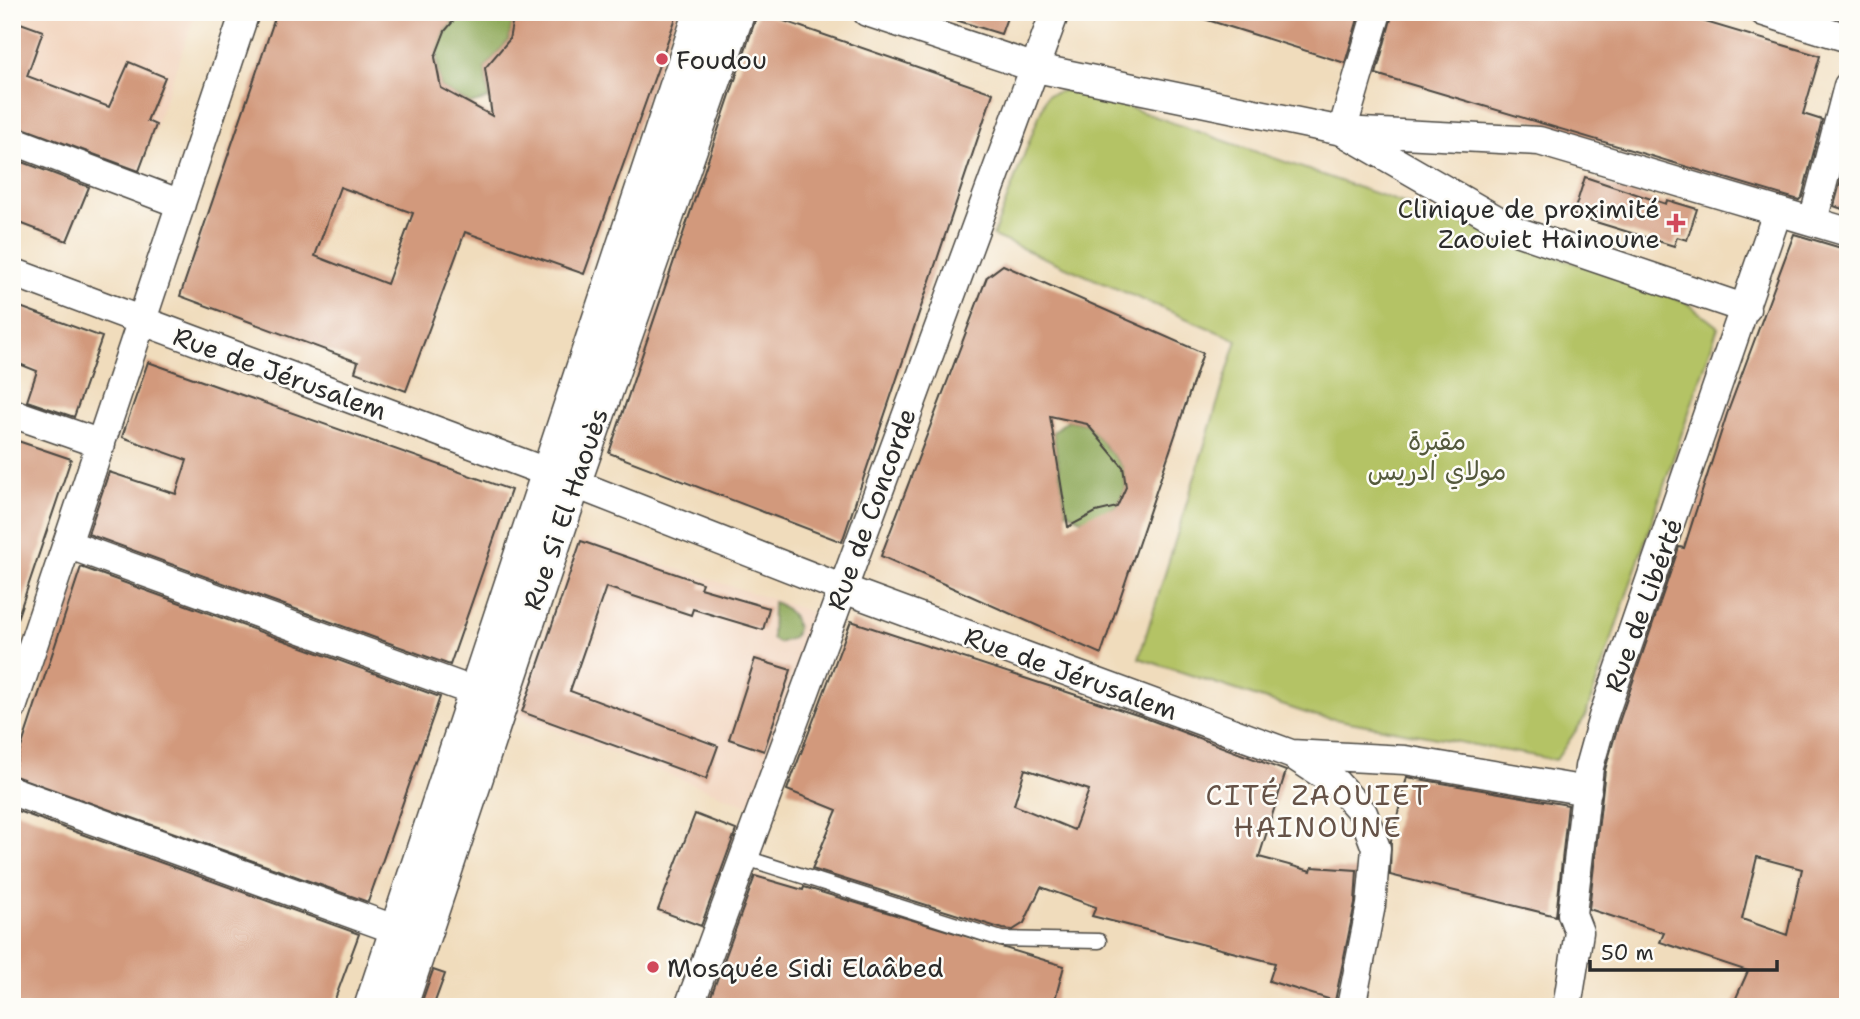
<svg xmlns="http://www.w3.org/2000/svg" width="1860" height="1019" viewBox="0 0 1860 1019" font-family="'Shantell Sans','Playpen Sans Arabic',sans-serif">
	<rect width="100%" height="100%" fill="#fdfcf7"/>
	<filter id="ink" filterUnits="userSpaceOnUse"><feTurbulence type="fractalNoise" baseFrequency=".0143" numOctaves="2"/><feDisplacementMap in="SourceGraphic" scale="14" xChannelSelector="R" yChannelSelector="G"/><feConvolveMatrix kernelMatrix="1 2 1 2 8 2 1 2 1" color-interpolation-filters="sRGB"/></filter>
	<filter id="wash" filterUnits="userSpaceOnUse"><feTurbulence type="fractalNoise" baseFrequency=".00686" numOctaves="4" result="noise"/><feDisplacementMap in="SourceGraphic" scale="28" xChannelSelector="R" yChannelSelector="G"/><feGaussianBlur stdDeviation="1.57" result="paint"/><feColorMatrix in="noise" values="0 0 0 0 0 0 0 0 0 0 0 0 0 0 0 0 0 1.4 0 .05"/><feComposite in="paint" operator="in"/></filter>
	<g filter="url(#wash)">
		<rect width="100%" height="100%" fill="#f0dcbc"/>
		<path fill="#f2d4be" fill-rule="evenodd" d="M 12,12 L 196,12 L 156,125 L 12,70 Z
			M 579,537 L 821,615 L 755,808 L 514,715 ZM 627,558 L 702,583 L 691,615 L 616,590 ZM 755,659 L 791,671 L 764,750 L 729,739 ZM 587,697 L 718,746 L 706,779 L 575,730 Z"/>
		<path fill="#b4c365" stroke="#707748" stroke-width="2" d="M 1073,88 L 1684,301 L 1718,327 L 1585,717 L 1556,760 L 1312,715 L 1139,658 L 1237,340 L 993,236 L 1047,95 Z"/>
		<path fill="#8fa95a" stroke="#5d6a42" stroke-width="2" d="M 462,12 L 514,12 L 509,40 L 485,68 L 489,99 L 470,104 L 441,88 C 434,53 435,39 462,12 Z
			M 1068,420 L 1087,424 L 1123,467 L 1126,487 L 1117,507 L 1082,520 L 1066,511 L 1053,432 Z
			M 773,602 C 785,605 795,616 797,629 L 793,638 L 778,643 L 772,639 Z"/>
		<g id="blocks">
			<path fill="#d2997b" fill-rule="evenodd" d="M 277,12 L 461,12 L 445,31 L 435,57 L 441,88 L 492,116 L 485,68 L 509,40 L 514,12 L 678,12 L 584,274 L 465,232 L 406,391 L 355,372 L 358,362 L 180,296 ZM 340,187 L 413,213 L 387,284 L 315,256 Z
				M 758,12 L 993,93 L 842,542 L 609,453 Z
				M 947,12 L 1009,12 L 1001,34 L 946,17 Z
				M 1199,12 L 1360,12 L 1345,63 L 1198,17 Z
				M 1393,12 L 1672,12 L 1820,56 L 1803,114 L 1822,120 L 1802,197 L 1799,200 L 1376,74 Z
				M 12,20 L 43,31 L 27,76 L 109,107 L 129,62 L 165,77 L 147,121 L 156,125 L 139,171 L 12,124 Z
				M 1848,153 L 1848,211 L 1834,206 Z
				M 12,158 L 89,187 L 67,241 L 12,220 Z
				M 1585,177 L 1666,204 L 1667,200 L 1697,209 L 1687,240 L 1677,237 L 1674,246 L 1573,215 Z
				M 1794,234 L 1848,250 L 1848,1007 L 1732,1007 L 1748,971 L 1660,942 L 1664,933 L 1589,909 L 1605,770 L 1619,722 L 1679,547 L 1684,548 L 1727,414 ZM 1757,857 L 1802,869 L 1787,935 L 1742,919 Z
				M 1003,265 L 1203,353 L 1101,654 L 881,556 L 987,277 ZM 1050,416 L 1087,424 L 1123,467 L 1126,487 L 1117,507 L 1096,512 L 1068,527 Z
				M 12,304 L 102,337 L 74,417 L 27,401 L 37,371 L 12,361 Z
				M 148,362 L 511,490 L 450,665 L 88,534 L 109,472 L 176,494 L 187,460 L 122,437 Z
				M 12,439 L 71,459 L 16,622 L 12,621 Z
				M 581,541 L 702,583 L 700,588 L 769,608 L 763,630 L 693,609 L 691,615 L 606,587 L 570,691 L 718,746 L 706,779 L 522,712 Z
				M 81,567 L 440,697 L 368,902 L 12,775 Z
				M 851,621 L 1140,716 L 1286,771 L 1259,857 L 1311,871 L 1312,867 L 1357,870 L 1355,903 L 1335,1001 L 1269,981 L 1275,963 L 1092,916 L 1096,907 L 1041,887 L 1024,923 L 1013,930 L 1003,929 L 812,869 L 837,810 L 787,790 ZM 1025,769 L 1089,790 L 1074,830 L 1014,805 Z
				M 755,659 L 791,670 L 764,751 L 729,739 Z
				M 1407,777 L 1568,805 L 1556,916 L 1390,875 L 1391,841 Z
				M 12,809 L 359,934 L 332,1007 L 12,1007 Z
				M 695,814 L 736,830 L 701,926 L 658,910 Z
				M 755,876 L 803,890 L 804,887 L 1064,966 L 1053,1007 L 707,1007 Z
				M 433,970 L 445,974 L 433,1007 L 420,1007 Z"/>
		</g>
	</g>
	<g filter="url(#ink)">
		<use href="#blocks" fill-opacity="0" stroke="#494641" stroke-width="2"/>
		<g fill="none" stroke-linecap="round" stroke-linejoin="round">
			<defs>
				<path id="service" d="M 746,858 L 1001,939 L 1099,941"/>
				<path id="minor" d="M 867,12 L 1036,68 L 1342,131 L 1539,141 L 1848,232
					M 1377,12 L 1342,131 L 1516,231 L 1746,309
					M 1764,12 L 1848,38
					M 12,140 L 181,204
					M 1813,221 L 1848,86
					M 12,272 L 549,473
					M 12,413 L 101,444
					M 573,483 L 841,588 L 1291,754 L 1405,760 L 1587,791
					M 67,544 L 478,693
					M 12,708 L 245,12
					M 1293,755 L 1337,784 L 1363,813 L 1376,848 L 1371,905 L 1351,1007
					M 12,791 L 397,930
					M 689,1007 L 1055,12
					M 1567,1007 L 1579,932 L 1572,914 L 1589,767 L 1603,717 L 1777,213"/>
				<path id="tertiary" d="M 372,1007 L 702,12
					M 399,1007 L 573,483 L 737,12"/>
			</defs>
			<use href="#service" stroke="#494641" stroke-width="17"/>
			<use href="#minor" stroke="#494641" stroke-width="31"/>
			<use href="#tertiary" stroke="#494641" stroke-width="38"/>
			<use href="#service" stroke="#fff" stroke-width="14"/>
			<use href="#minor" stroke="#fff" stroke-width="28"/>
			<use href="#tertiary" stroke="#fff" stroke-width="35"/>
		</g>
	</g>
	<g fill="#d1495b" stroke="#fdfcf7" stroke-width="2.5">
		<circle cx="662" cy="59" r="7"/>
		<path d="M1672.5 212.5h7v7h7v7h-7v7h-7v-7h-7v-7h7z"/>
		<circle cx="653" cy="967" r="7"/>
	</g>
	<g text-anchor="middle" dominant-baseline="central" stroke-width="5" stroke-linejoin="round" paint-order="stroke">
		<g font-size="26" fill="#2b2b2b" stroke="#fdfcf7" text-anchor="start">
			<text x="676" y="59">Foudou</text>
			<text x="1660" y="208" text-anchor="end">Clinique de proximité<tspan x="1660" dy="30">Zaouiet Hainoune</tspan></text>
			<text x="667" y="967">Mosquée Sidi Elaâbed</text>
		</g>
		<g font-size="26" fill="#2b2b2b" stroke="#fdfcf7">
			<text transform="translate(280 373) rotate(20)">Rue de Jérusalem</text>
			<text transform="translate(565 509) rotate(-71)">Rue Si El Haouès</text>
			<text transform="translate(871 509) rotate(-70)">Rue de Concorde</text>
			<text transform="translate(1643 605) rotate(-70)">Rue de Libérté</text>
			<text transform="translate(1071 673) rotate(20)">Rue de Jérusalem</text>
		</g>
		<g font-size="26" fill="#54593c" stroke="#fdfcf7">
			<text x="1437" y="440">مقبرة<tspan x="1437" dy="30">مولاي ادريس</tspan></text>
		</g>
		<g font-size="28" letter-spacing="2" fill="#655247" stroke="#fdfcf7">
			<text x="1318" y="795">CITÉ ZAOUIET<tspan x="1318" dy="32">HAINOUNE</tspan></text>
		</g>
	</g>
	<rect width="1860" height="1019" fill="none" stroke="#fdfcf7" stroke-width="42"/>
	<path d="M1590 960v10h187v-10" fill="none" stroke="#2b2b2b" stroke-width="3.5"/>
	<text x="1601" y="960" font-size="21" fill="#2b2b2b" stroke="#fdfcf7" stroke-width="5" paint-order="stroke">50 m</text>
</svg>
